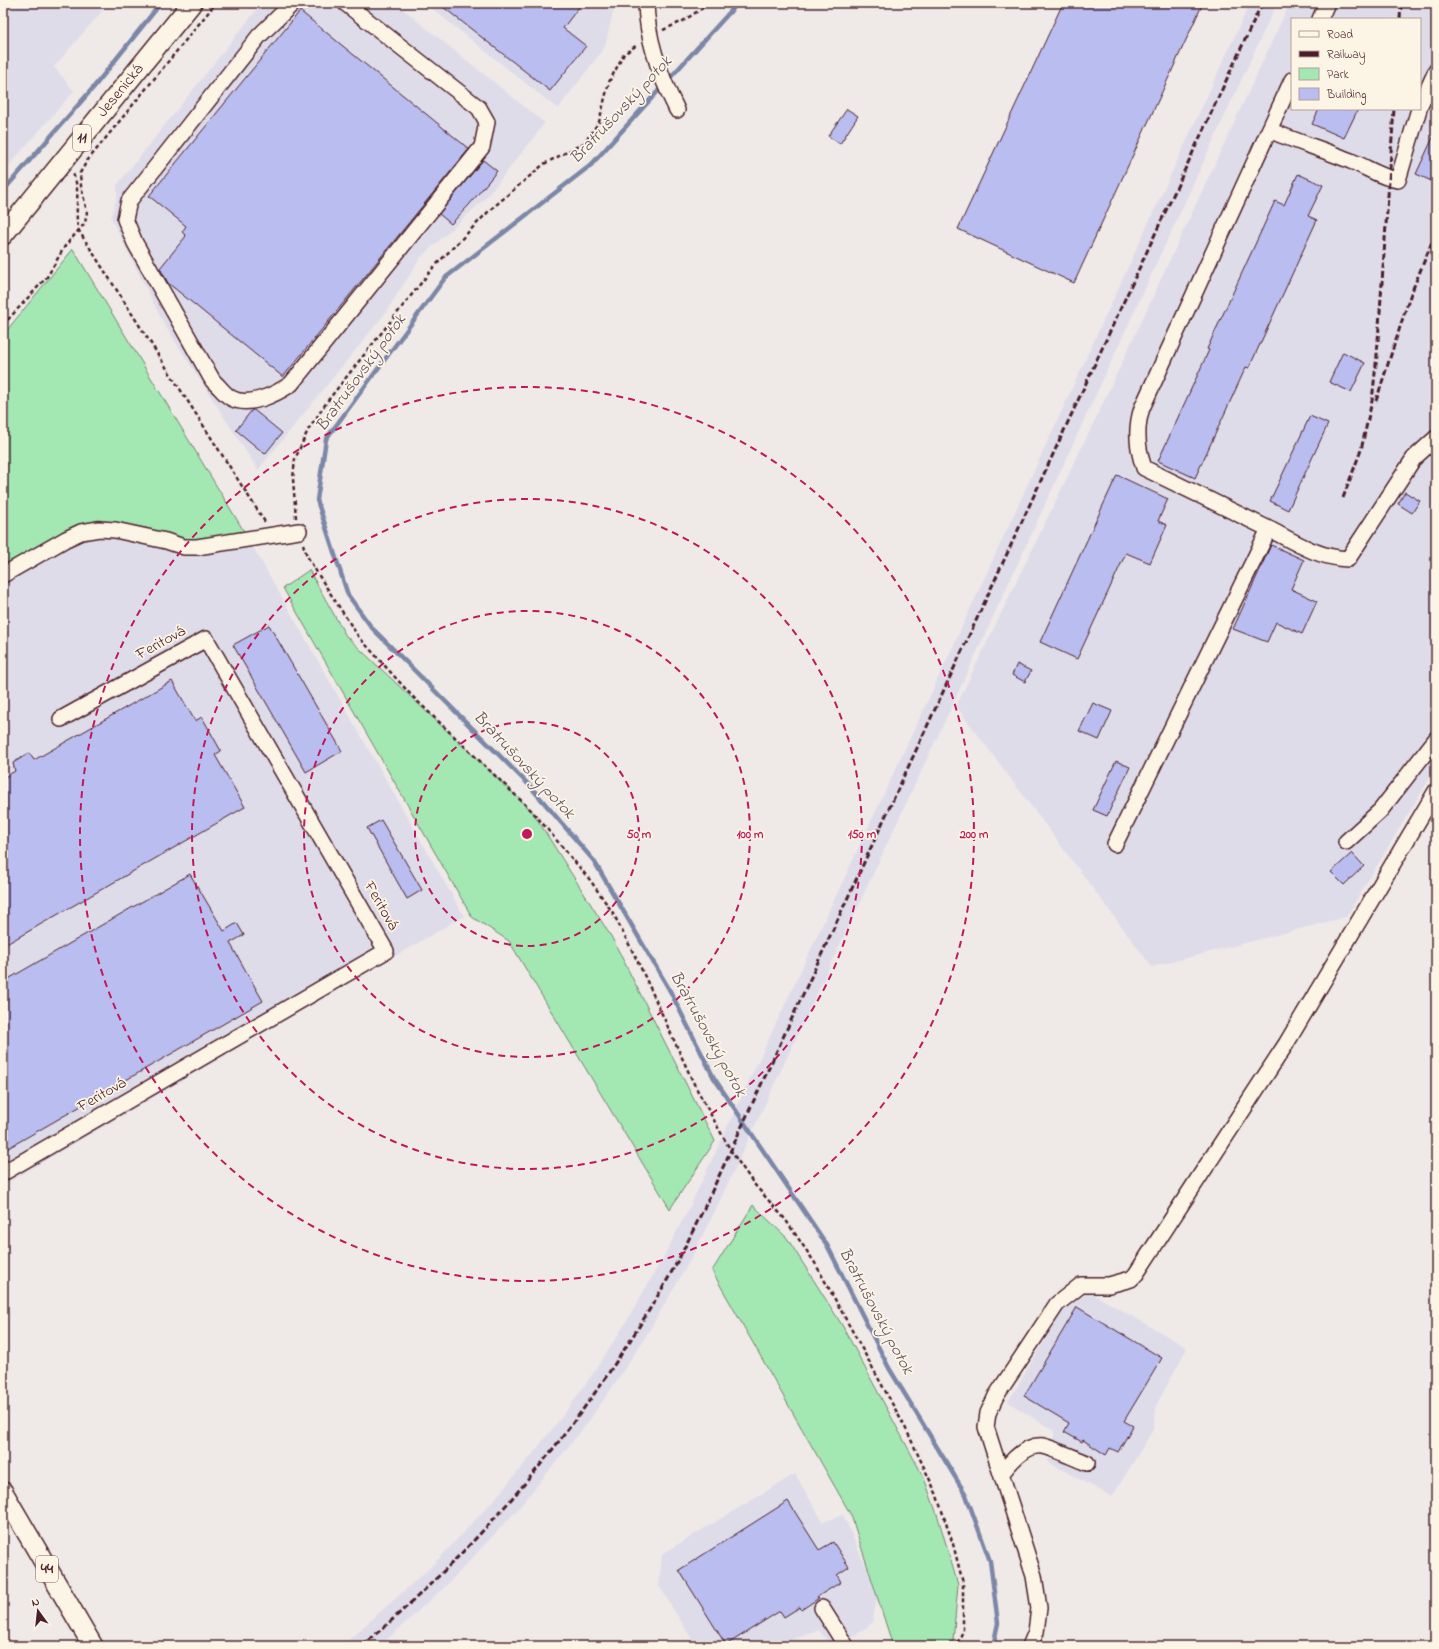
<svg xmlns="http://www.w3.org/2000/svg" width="1439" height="1649" viewBox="0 0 1439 1649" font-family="'Indie Flower',sans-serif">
	<rect width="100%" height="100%" fill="#efeae7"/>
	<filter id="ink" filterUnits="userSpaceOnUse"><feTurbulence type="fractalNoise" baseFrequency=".025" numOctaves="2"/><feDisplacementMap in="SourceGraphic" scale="8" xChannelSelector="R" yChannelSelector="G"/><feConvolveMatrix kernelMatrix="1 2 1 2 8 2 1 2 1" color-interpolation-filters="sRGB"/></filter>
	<g filter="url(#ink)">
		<path fill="#dfdce9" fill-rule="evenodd" d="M 3,3 L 109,3 L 54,67 L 74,91 L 3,172 Z
			M 262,3 L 395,3 L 545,123 L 486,198 L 421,257 L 384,315 L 258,470 L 164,324 L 111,218 L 117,197 L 117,185 Z
			M 425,3 L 615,3 L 605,47 L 558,109 Z
			M 1250,3 L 1277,3 L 957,695 L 715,1211 L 687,1266 L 646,1336 L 614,1385 L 586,1425 L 518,1509 L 450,1582 L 380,1646 L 342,1646 L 433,1565 L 500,1493 L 531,1456 L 567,1410 L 594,1372 L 625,1324 L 665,1254 L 693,1200 L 935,685 Z
			M 1290,3 L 1436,3 L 1436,768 L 1346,917 L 1152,967 L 956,706 L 1096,418 ZM 1292,19 L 1420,19 L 1420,109 L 1292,109 Z
			M 98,520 L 146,528 L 180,539 L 245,533 L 464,916 L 3,1185 L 3,566 L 76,526 Z
			M 1086,1290 L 1176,1341 L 1187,1348 L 1157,1404 L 1153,1430 L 1112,1497 L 1048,1462 L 1054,1445 L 1054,1431 L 1008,1402 L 1066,1304 Z
			M 795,1474 L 823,1522 L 843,1515 L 878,1594 L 872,1623 L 842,1646 L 831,1646 L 819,1630 L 774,1646 L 696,1646 L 659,1586 L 662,1554 Z"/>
		<path fill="#a3e7b3" stroke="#76836f" d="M 73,249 L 245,533 L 197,540 L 180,539 L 146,528 L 98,520 L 76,526 L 3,566 L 3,335 Z
			M 309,570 L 346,636 L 532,811 L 612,938 L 715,1141 L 670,1209 L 509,941 L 472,917 L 283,588 Z
			M 753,1205 L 787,1238 L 842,1325 L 924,1478 L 938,1517 L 958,1585 L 953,1641 L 946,1646 L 893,1646 L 851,1515 L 712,1271 Z"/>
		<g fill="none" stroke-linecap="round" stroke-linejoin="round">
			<path stroke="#7c87a7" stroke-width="4.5" d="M 738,3 L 591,165 L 445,278 L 326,439 L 317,500 L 348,595 L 372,628 L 529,785 L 594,861 L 669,989 L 714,1078 L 827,1245 L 889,1368 L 966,1495 L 990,1561 L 998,1623 L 993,1646
				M 3,191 L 93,88 L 161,3"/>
		</g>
		<path fill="#babdef" stroke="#4a1f2b" d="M 438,3 L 582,3 L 563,28 L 586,46 L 550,91 Z
			M 1063,3 L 1203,3 L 1074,283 L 958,229 Z
			M 300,11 L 469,149 L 283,377 L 168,283 L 160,268 L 186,236 L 182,232 L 186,226 L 149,196 Z
			M 847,109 L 858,116 L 840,144 L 828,136 Z
			M 1319,109 L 1358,109 L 1344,138 L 1312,124 Z
			M 1436,131 L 1436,183 L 1416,174 Z
			M 483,160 L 497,171 L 469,205 L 451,224 L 439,214 Z
			M 1298,174 L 1323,185 L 1308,216 L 1317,220 L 1249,368 L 1246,367 L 1195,478 L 1158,461 L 1209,350 L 1207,349 L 1275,201 L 1284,205 Z
			M 1343,352 L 1365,363 L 1351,392 L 1329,382 Z
			M 252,410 L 254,410 L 282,433 L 265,454 L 236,430 Z
			M 1310,416 L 1328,424 L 1288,510 L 1270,501 Z
			M 1117,475 L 1168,499 L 1158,521 L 1167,525 L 1150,563 L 1126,553 L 1077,659 L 1040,642 Z
			M 1405,492 L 1420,501 L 1412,513 L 1398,504 Z
			M 1271,545 L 1304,560 L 1291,589 L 1317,601 L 1302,634 L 1276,622 L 1267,642 L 1233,629 Z
			M 269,625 L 342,751 L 306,772 L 233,645 Z
			M 1017,664 L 1031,671 L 1025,682 L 1012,675 Z
			M 172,681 L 195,721 L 202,717 L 221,751 L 215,755 L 245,807 L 3,946 L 3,778 L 15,771 L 13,763 L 29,753 L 34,760 Z
			M 1093,703 L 1112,711 L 1099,740 L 1079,731 Z
			M 1116,761 L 1130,767 L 1107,816 L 1093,810 Z
			M 381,820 L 422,890 L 407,899 L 367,828 Z
			M 1352,853 L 1364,866 L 1344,885 L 1331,872 Z
			M 190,874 L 224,931 L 237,923 L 244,935 L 230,943 L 263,1001 L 3,1151 L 3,982 Z
			M 1077,1307 L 1162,1358 L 1124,1421 L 1133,1426 L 1118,1452 L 1110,1448 L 1106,1455 L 1083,1440 L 1082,1442 L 1064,1432 L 1069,1423 L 1024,1396 Z
			M 788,1501 L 819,1550 L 833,1542 L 849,1567 L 837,1575 L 841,1582 L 817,1597 L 819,1598 L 801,1610 L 800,1607 L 784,1617 L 780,1611 L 726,1645 L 679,1570 Z"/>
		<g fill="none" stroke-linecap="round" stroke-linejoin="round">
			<defs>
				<path id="minor" d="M 293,3 L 259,36 L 129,201 L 125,219 L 135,243 L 213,381 C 219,386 225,395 231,398 C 249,408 276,394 291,384 L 482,147 L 487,122 L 479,108 L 345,3
					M 646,3 C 647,41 660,76 677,110
					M 1320,19 L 1327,3
					M 1420,106 L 1436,71
					M 1269,130 C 1297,142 1325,150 1353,162 C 1368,168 1382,178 1398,180 L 1419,109
					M 1269,529 C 1294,542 1319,558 1348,559 L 1414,458 L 1436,438
					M 3,575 L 66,539 L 81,532 L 99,529 L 115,530 L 166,541 L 184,547 L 197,547 L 299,531
					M 1346,842 L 1380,811 L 1436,739
					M 1115,844 L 1269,529 L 1144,468 C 1137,448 1135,429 1142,408 L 1292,80
					M 3,1173 L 386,951 L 206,639 L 61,719
					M 1002,1473 C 1011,1461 1026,1444 1043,1446 C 1053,1448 1076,1459 1087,1463
					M 822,1608 L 846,1646
					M 1030,1646 L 1036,1632 L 1039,1608 L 1034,1576 L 986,1427 L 988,1413 L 996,1396 L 1057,1304 L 1081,1285 L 1109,1285 L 1131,1279 L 1136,1274 L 1286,1044 L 1436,791"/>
				<g id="major">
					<path id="s1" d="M 3,235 L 192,3"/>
					<path d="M 3,1492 L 93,1646"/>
				</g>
			</defs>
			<use href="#minor" stroke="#4a1f2b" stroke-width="18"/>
			<use href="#major" stroke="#4a1f2b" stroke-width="22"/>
			<path stroke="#4a1f2b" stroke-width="2.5" stroke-dasharray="4 3" stroke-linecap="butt" d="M 663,30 L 683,21 L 710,3
				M 73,174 C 82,192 73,212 79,231 L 265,522
				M 3,325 L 47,277 L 65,246 L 85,223 L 87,212 L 81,186 L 80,173 L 87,161 L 216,3
				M 296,518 L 293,479 L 295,459 L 308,430 L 329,399 L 433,268 L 490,210 L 544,164 L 584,143 L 599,122 L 609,82 L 624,54 L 637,45
				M 303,544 L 307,556 L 321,579 L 358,636 L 412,696 L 532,811 L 590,880 L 613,913 L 640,966 L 695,1086 L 731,1151 L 754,1184 L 785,1219 L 815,1263 L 905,1427 L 936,1493 L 953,1544 L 963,1583 L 963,1631 L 956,1646"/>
			<use href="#minor" stroke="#fcf5e5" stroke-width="15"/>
			<use href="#major" stroke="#fcf5e5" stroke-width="19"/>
			<path stroke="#4a1f2b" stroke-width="3" stroke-dasharray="6 3" stroke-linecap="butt" d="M 1400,19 L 1401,3
				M 1376,401 L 1410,296 L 1434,237
				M 1343,498 L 1361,450 L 1372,401 L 1377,355 L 1394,109
				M 362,1646 C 482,1544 576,1433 657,1297 C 675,1268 690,1237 705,1206 L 1262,3"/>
		</g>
	</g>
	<g fill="none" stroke="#c2185b" stroke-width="2" stroke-dasharray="7 5">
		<circle cx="527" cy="834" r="112"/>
		<circle cx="527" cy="834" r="223"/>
		<circle cx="527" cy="834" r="335"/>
		<circle cx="527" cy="834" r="447"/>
	</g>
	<g text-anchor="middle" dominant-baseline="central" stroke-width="3.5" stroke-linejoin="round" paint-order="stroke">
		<g fill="#fcf5e5" stroke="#7f5f63" stroke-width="1">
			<rect x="73" y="125" width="18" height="26" rx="3"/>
			<rect x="36" y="1556" width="22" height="26" rx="3"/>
		</g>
		<g font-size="15" font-weight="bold" fill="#4a1f2b">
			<text x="82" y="138">11</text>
			<text x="47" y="1569">44</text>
		</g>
		<g font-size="16" fill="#4a1f2b" stroke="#fcf5e5">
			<text stroke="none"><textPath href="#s1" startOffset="186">Jesenická</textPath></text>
			<text transform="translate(161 643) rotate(-29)">Feritová</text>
			<text transform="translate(381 906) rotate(60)">Feritová</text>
			<text transform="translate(102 1095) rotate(-30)">Feritová</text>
		</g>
		<g font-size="17" font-style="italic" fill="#635369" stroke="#fcf5e5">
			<text transform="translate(621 110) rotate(-47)">Bratrušovský potok</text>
			<text transform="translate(361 373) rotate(-54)">Bratrušovský potok</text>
			<text transform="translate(524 765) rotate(47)">Bratrušovský potok</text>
			<text transform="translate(708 1034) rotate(61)">Bratrušovský potok</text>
			<text transform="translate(876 1311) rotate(62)">Bratrušovský potok</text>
		</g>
	</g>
	<circle cx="527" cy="834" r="6" fill="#c2185b" stroke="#fcf5e5" stroke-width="2"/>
	<g font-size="12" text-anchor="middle" font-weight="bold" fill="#c2185b" stroke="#fcf5e5" stroke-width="3.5" stroke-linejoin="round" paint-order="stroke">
		<text x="639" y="838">50 m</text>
		<text x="750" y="838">100 m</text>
		<text x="862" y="838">150 m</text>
		<text x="974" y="838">200 m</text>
	</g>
	<rect width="1439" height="1649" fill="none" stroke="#fcf5e5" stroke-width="16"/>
	<rect x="8" y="8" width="1423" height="1633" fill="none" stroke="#4a1f2b" stroke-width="1.5" filter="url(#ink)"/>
	<rect x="1291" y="18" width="130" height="92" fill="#fcf5e5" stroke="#b59f9b"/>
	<rect x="1299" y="31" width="20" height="6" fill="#fcf5e5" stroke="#b59f9b"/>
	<text x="1327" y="38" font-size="12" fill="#4a1f2b">Road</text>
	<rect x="1299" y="51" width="20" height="6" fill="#4a1f2b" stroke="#b59f9b"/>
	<text x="1327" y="58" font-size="12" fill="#4a1f2b">Railway</text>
	<rect x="1299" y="68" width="20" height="12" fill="#a3e7b3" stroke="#b59f9b"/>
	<text x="1327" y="78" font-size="12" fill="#4a1f2b">Park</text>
	<rect x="1299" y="88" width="20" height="12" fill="#babdef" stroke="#b59f9b"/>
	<text x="1327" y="98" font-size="12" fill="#4a1f2b">Building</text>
	<g transform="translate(38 1611) rotate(345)" stroke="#fcf5e5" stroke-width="3" paint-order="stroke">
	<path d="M0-3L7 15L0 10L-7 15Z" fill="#4a1f2b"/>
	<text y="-6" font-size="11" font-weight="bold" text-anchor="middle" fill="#4a1f2b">N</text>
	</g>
</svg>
